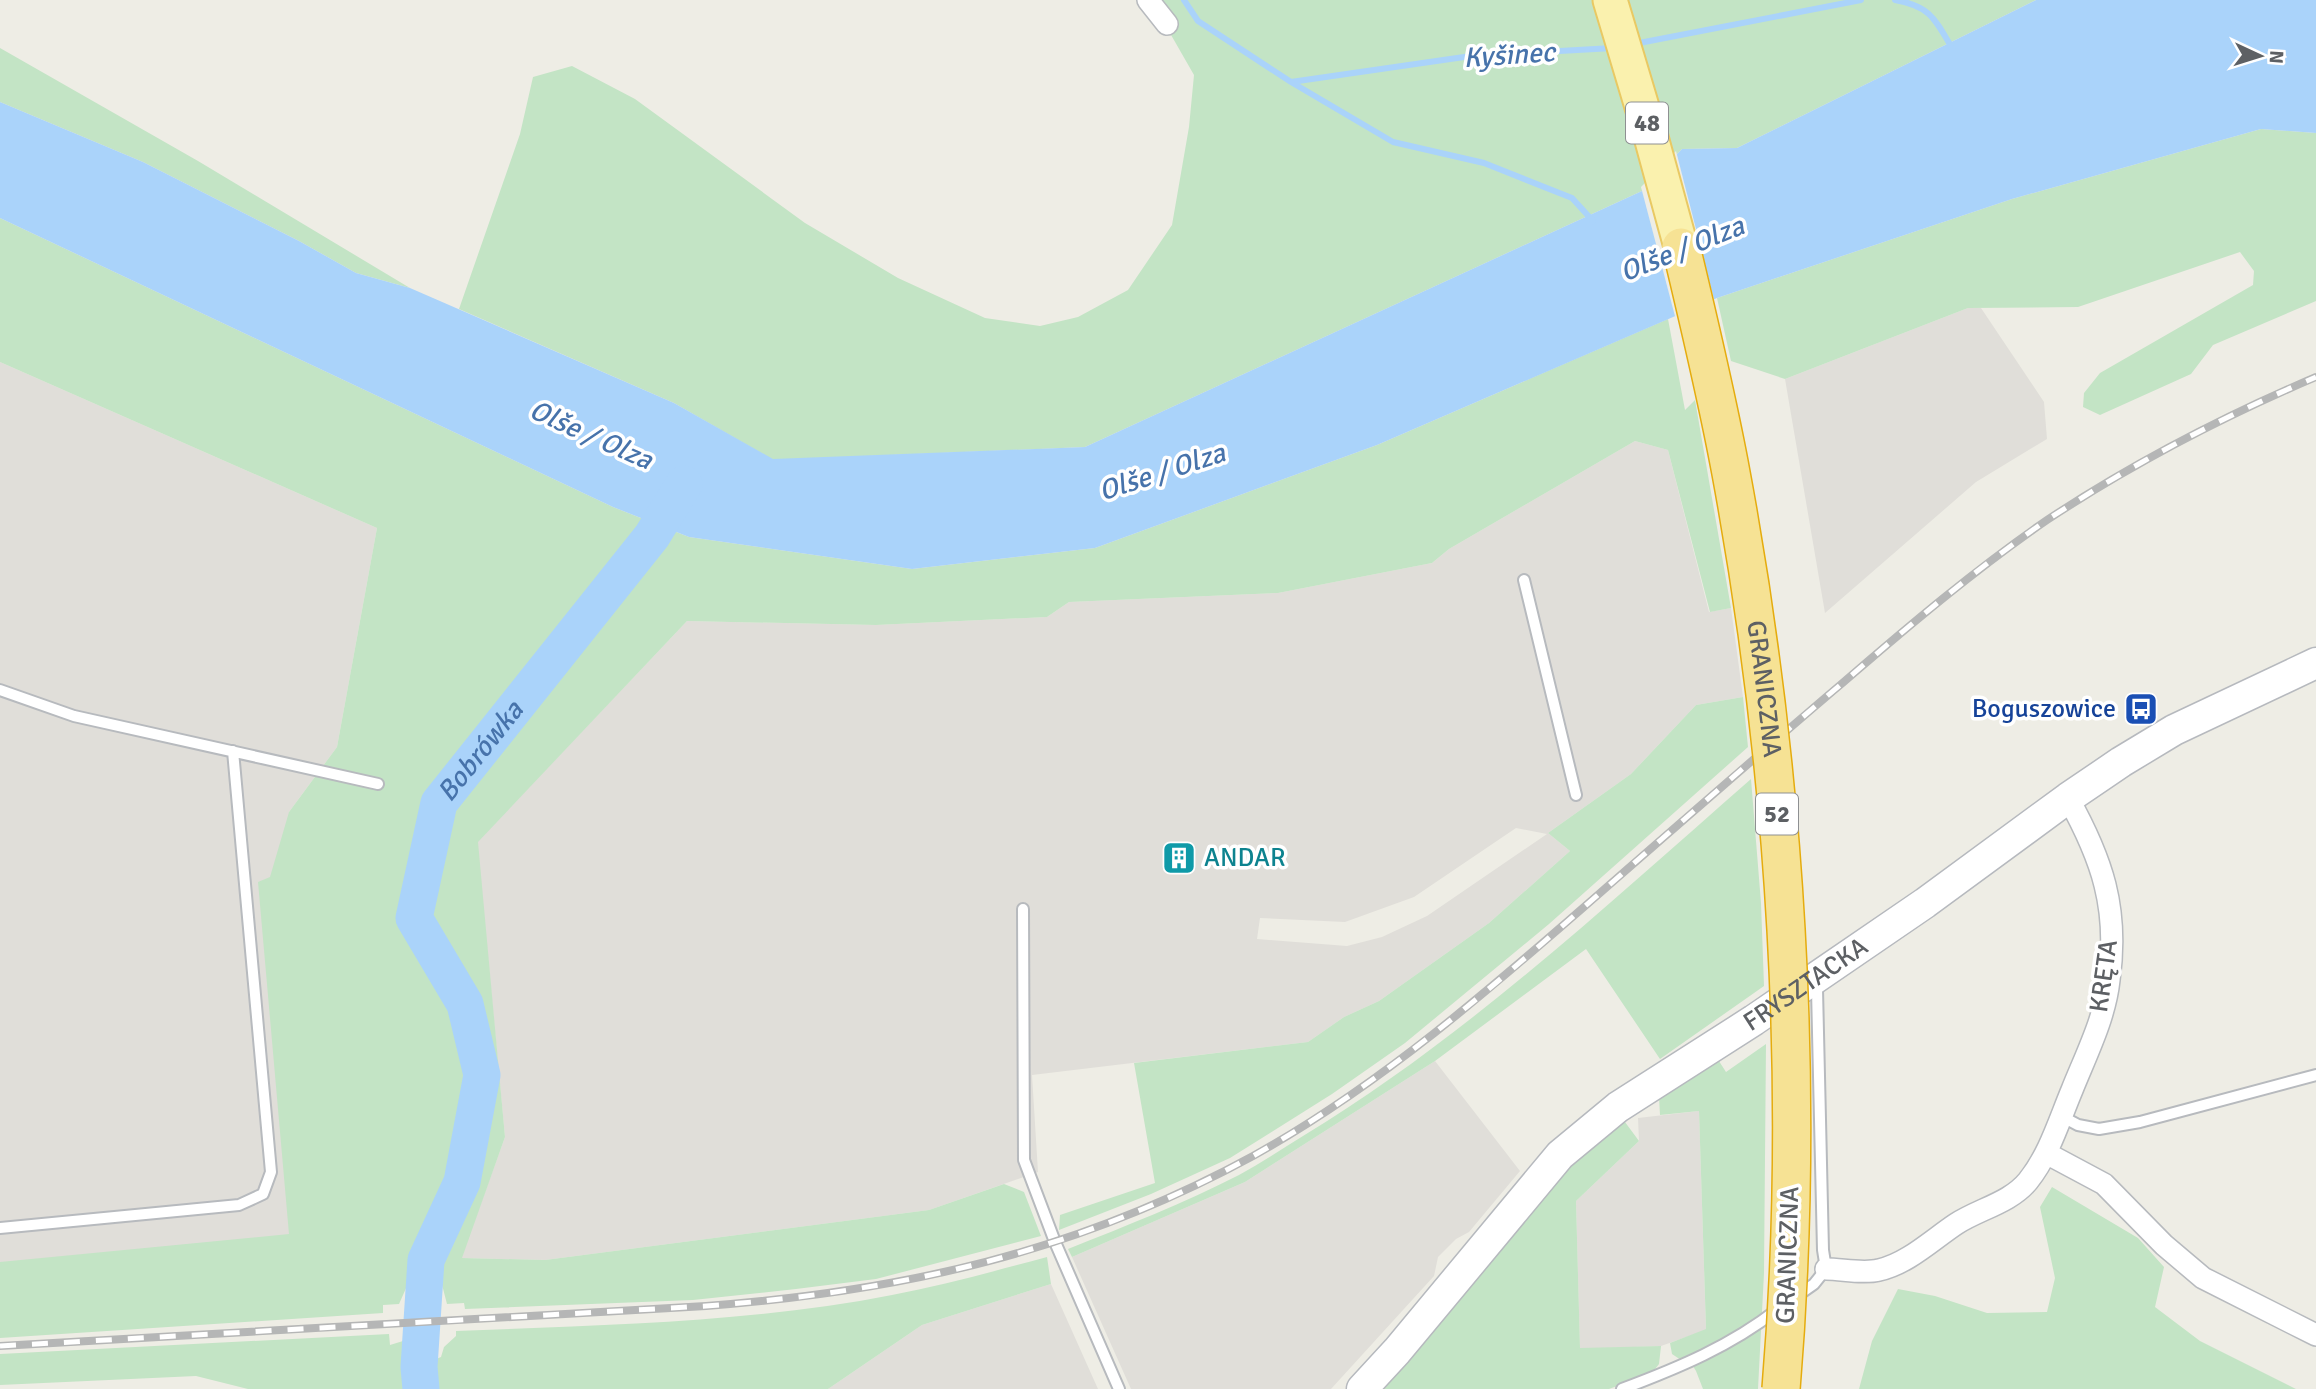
<svg xmlns="http://www.w3.org/2000/svg" width="2316" height="1389" viewBox="0 0 2316 1389" font-family="Signika,sans-serif">
	<rect width="100%" height="100%" fill="#eeede5"/>
	<path fill="#e0ded9" fill-rule="evenodd" d="M 1968,308 L 1981,308 L 2044,402 L 2047,439 L 1976,482 L 1825,613 L 1785,379 Z
		M 0,362 L 377,528 L 337,747 L 289,812 L 395,1277 L 0,1293 Z
		M 1635,441 L 1668,450 L 1709,612 L 1731,608 L 1743,697 L 1696,705 L 1631,774 L 1548,833 L 1570,851 L 1489,923 L 1379,1001 L 1344,1017 L 1308,1042 L 1032,1075 L 1038,1172 L 929,1210 L 545,1260 L 461,1258 L 505,1137 L 477,842 L 687,621 L 876,625 L 1047,617 L 1069,602 L 1278,593 L 1432,563 L 1449,549 ZM 1516,828 L 1547,834 L 1427,916 L 1382,937 L 1347,946 L 1257,939 L 1260,918 L 1345,922 L 1414,897 Z
		M 1435,1061 L 1520,1171 L 1469,1232 L 1456,1239 L 1438,1257 L 1434,1276 L 1331,1389 L 1131,1389 L 1072,1257 L 1245,1182 Z
		M 1699,1111 L 1706,1330 L 1661,1346 L 1580,1349 L 1576,1201 L 1639,1141 L 1638,1118 Z
		M 1051,1284 L 1098,1389 L 828,1389 L 922,1325 Z"/>
	<path fill="#c3e4c5" d="M 1151,0 L 2036,0 L 1737,148 L 1682,149 L 1642,191 L 1085,447 L 773,460 L 674,403 L 459,309 L 520,134 L 533,77 L 572,66 L 635,99 L 805,223 L 898,278 L 985,318 L 1040,326 L 1078,317 L 1128,290 L 1172,225 L 1189,127 L 1194,75 Z
		M 0,48 L 198,161 L 410,288 L 356,273 L 299,241 L 143,162 L 0,102 Z
		M 2261,129 L 2316,133 L 2316,301 L 2213,345 L 2191,374 L 2100,415 L 2083,407 L 2084,393 L 2100,373 L 2253,285 L 2254,271 L 2240,252 L 2078,307 L 1968,308 L 1785,379 L 1731,361 L 1717,298 L 2012,199 Z
		M 0,218 L 613,507 L 689,537 L 912,569 L 1095,548 L 1377,445 L 1668,319 L 1685,410 L 1695,400 L 1731,608 L 1710,612 L 1668,450 L 1635,441 L 1449,549 L 1432,563 L 1278,593 L 1069,602 L 1047,617 L 876,625 L 687,621 L 478,842 L 505,1137 L 462,1258 L 545,1260 L 929,1210 L 1004,1184 L 1024,1192 L 1041,1236 L 876,1279 L 796,1289 L 693,1300 L 465,1309 L 464,1303 L 447,1304 L 440,1277 L 411,1277 L 399,1304 L 383,1305 L 383,1313 L 0,1338 L 0,1262 L 289,1234 L 258,882 L 270,877 L 289,812 L 337,747 L 377,528 L 0,362 Z
		M 1743,697 L 1748,747 L 1549,924 L 1405,1043 L 1332,1094 L 1230,1158 L 1151,1194 L 1059,1230 L 1060,1215 L 1155,1183 L 1134,1063 L 1308,1042 L 1344,1017 L 1379,1001 L 1489,923 L 1570,851 L 1548,833 L 1631,774 L 1696,705 Z
		M 1751,779 L 1761,903 L 1764,986 L 1660,1059 L 1586,949 L 1435,1061 L 1245,1182 L 1072,1257 L 1068,1249 C 1126,1226 1184,1203 1239,1175 C 1261,1163 1282,1149 1303,1136 C 1466,1037 1607,905 1751,779 Z
		M 1766,1044 L 1764,1273 L 1758,1389 L 1703,1389 L 1696,1371 L 1688,1358 L 1681,1360 L 1672,1354 L 1670,1343 L 1706,1329 L 1699,1111 L 1660,1115 L 1659,1097 L 1717,1058 L 1726,1072 Z
		M 1622,1118 L 1639,1141 L 1576,1201 L 1580,1348 L 1661,1346 L 1659,1364 L 1652,1373 L 1609,1389 L 1371,1389 L 1577,1154 Z
		M 2052,1187 L 2138,1238 L 2164,1267 L 2155,1307 L 2200,1341 L 2296,1389 L 1859,1389 L 1872,1341 L 1898,1289 L 1935,1296 L 1987,1313 L 2047,1312 L 2055,1278 L 2040,1207 Z
		M 1047,1257 L 1051,1284 L 922,1325 L 828,1389 L 429,1389 C 427,1376 427,1362 441,1357 L 444,1347 L 456,1336 L 456,1331 C 601,1325 749,1323 892,1295 C 944,1285 995,1271 1047,1257 Z
		M 389,1334 L 390,1345 L 403,1341 L 403,1389 L 248,1389 L 196,1376 L 0,1385 L 0,1354 Z"/>
	<path fill="#aad3fa" d="M 2036,0 L 2316,0 L 2316,133 L 2261,129 L 2012,199 L 1717,298 L 1377,445 L 1095,548 L 912,569 L 689,537 L 613,507 L 0,218 L 0,102 L 143,162 L 299,241 L 356,273 L 410,288 L 674,403 L 773,459 L 1085,447 L 1642,191 L 1682,149 L 1737,148 Z"/>
	<path fill="#eeede5" d="M 1676,151 L 1715,303 L 1676,320 L 1641,187 Z"/>
	<g fill="none" stroke-linecap="round" stroke-linejoin="round">
		<path stroke="#aad3fa" stroke-width="6" d="M 1184,0 L 1198,21 L 1291,82 L 1471,56 L 1613,48
			M 1895,0 C 1930,6 1935,19 1952,48
			M 1634,44 L 1861,0
			M 1291,82 L 1393,142 L 1484,163 L 1572,198 L 1593,221"/>
		<path stroke="#aad3fa" stroke-width="37" id="s1" d="M 421,1389 L 419,1367 L 426,1260 L 462,1182 L 482,1075 L 465,1004 L 414,918 L 439,803 L 652,536 L 684,484"/>
		<defs>
			<path id="lane" d="M 1524,580 L 1576,795
				M 0,690 L 74,716 L 378,784
				M 1023,909 L 1024,1160 L 1055,1242 L 1119,1389
				M 2061,1116 L 2078,1125 L 2099,1129 L 2140,1122 L 2316,1075
				M 0,1228 L 239,1205 L 263,1194 L 271,1172 L 233,751
				M 1794,1298 L 1814,1284 L 1826,1269 L 1823,1250 L 1817,989 L 1814,983
				M 1622,1389 C 1678,1368 1731,1346 1778,1309"/>
			<path id="street" d="M 1148,0 L 1167,24
				M 2046,1153 L 2104,1184 L 2164,1245 L 2203,1278 L 2316,1335
				M 1826,1269 C 1842,1269 1863,1274 1879,1270 C 1907,1264 1932,1240 1956,1224 C 1979,1209 2010,1203 2028,1181 C 2049,1155 2059,1121 2072,1090 C 2086,1055 2105,1018 2109,980 C 2119,908 2102,859 2068,798"/>
			<g id="secondary">
				<path id="s2" d="M 1362,1389 L 1397,1351 L 1560,1155 L 1618,1107 L 1754,1020 L 1925,903 L 2068,798 L 2121,762 L 2174,730 L 2316,663"/>
			</g>
			<path id="primary" d="M 1610,0 L 1651,137 L 1681,247"/>
		</defs>
		<use href="#lane" stroke="#b7babe" stroke-width="14"/>
		<use href="#street" stroke="#b7babe" stroke-width="24"/>
		<use href="#secondary" stroke="#b6b9be" stroke-width="33"/>
		<use href="#primary" stroke="#e9c963" stroke-width="37"/>
		<use href="#lane" stroke="#fff" stroke-width="10"/>
		<use href="#street" stroke="#fff" stroke-width="21"/>
		<use href="#secondary" stroke="#fff" stroke-width="30"/>
		<use href="#primary" stroke="#faf1ae" stroke-width="33"/>
		<defs>
			<path id="rail" d="M 0,1346 L 706,1306 C 904,1291 1077,1252 1253,1156 C 1384,1083 1496,984 1608,886 C 1687,817 1766,748 1846,680 C 1911,624 1976,569 2047,520 C 2132,464 2222,417 2316,377"/>
		</defs>
		<use href="#rail" stroke="#b5b6b6" stroke-width="8"/>
		<use href="#rail" stroke="#fff" stroke-width="5" stroke-dasharray="16" stroke-linecap="butt"/>
		<defs>
			<g id="highway-bridge">
				<path id="s3" d="M 1681,247 C 1699,322 1717,397 1731,473 C 1786,769 1806,1089 1781,1389"/>
			</g>
		</defs>
		<use href="#highway-bridge" stroke="#e5ac0e" stroke-width="40" stroke-linecap="butt"/>
		<use href="#highway-bridge" stroke="#f6e294" stroke-width="37"/>
	</g>
	<defs>
		<symbol id="bus-square" viewBox="-11 -11 22 22"><rect x="-9" y="-9" width="18" height="18" rx="4" fill="#1a4fb4" stroke="#fff"/><path d="M-5-6H5V4H4V6H2V4H-2V6H-4V4H-5ZM-3.5-4V0h7V-4ZM-3.5 1.2v1.5H-2V1.2ZM2 1.2v1.5H3.5V1.2Z" fill="#fff"/></symbol>
		<symbol id="building-square" viewBox="-11 -11 22 22"><rect x="-9" y="-9" width="18" height="18" rx="4" fill="#0f9aa8" stroke="#fff"/><path d="M-4-6H4V6H1V3H-1V6H-4ZM-2.5-4.3h1.7v1.8h-1.7ZM.8-4.3h1.7v1.8H.8ZM-2.5-1h1.7V.8h-1.7ZM.8-1h1.7V.8H.8Z" fill="#fff"/></symbol>
	</defs>
	<g fill-rule="evenodd">
		<use href="#bus-square" x="2122" y="690" width="38" height="38"/>
		<use href="#building-square" x="1160" y="839" width="38" height="38"/>
	</g>
	<g text-anchor="middle" dominant-baseline="central" stroke-width="7" stroke-linejoin="round" paint-order="stroke">
		<g fill="#fff" stroke="#8e9092" stroke-width="2">
			<rect x="1626" y="102.5" width="42" height="41" rx="5"/>
			<rect x="1756" y="793.5" width="42" height="41" rx="5"/>
		</g>
		<g font-size="24" font-weight="bold" fill="#5d6064">
			<text x="1647" y="123">48</text>
			<text x="1777" y="814">52</text>
		</g>
		<g font-size="26" fill="#5d6064" stroke="#fff">
			<text stroke="none"><textPath href="#s3" startOffset="450">GRANICZNA</textPath></text>
			<text transform="translate(2104 976) rotate(-82)">KRĘTA</text>
			<text stroke="none"><textPath href="#s2" startOffset="606">FRYSZTACKA</textPath></text>
			<text transform="translate(1788 1255) rotate(-88)">GRANICZNA</text>
		</g>
		<g font-size="26" fill="#164399" stroke="#fff" text-anchor="end">
			<text x="2116" y="709">Boguszowice</text>
		</g>
		<g font-size="26" fill="#0d838f" stroke="#fff" text-anchor="start">
			<text x="1204" y="858">ANDAR</text>
		</g>
		<g font-size="28" font-style="italic" fill="#4773ab" stroke="#fff">
			<text transform="translate(1509 55) rotate(-4)">Kyšinec</text>
			<text transform="translate(1682 249) rotate(-22)">Olše / Olza</text>
			<text transform="translate(591 435) rotate(24)">Olše / Olza</text>
			<text transform="translate(1162 472) rotate(-18)">Olše / Olza</text>
			<text stroke="none"><textPath href="#s1" startOffset="681">Bobrówka</textPath></text>
		</g>
	</g>
	<g transform="translate(2260 56) rotate(94)" stroke="#ffffff" stroke-width="5" paint-order="stroke">
	<path d="M0-5L12 26L0 18L-12 26Z" fill="#5d6064"/>
	<text y="-10" font-size="19" font-weight="bold" text-anchor="middle" fill="#5d6064">N</text>
	</g>
</svg>
